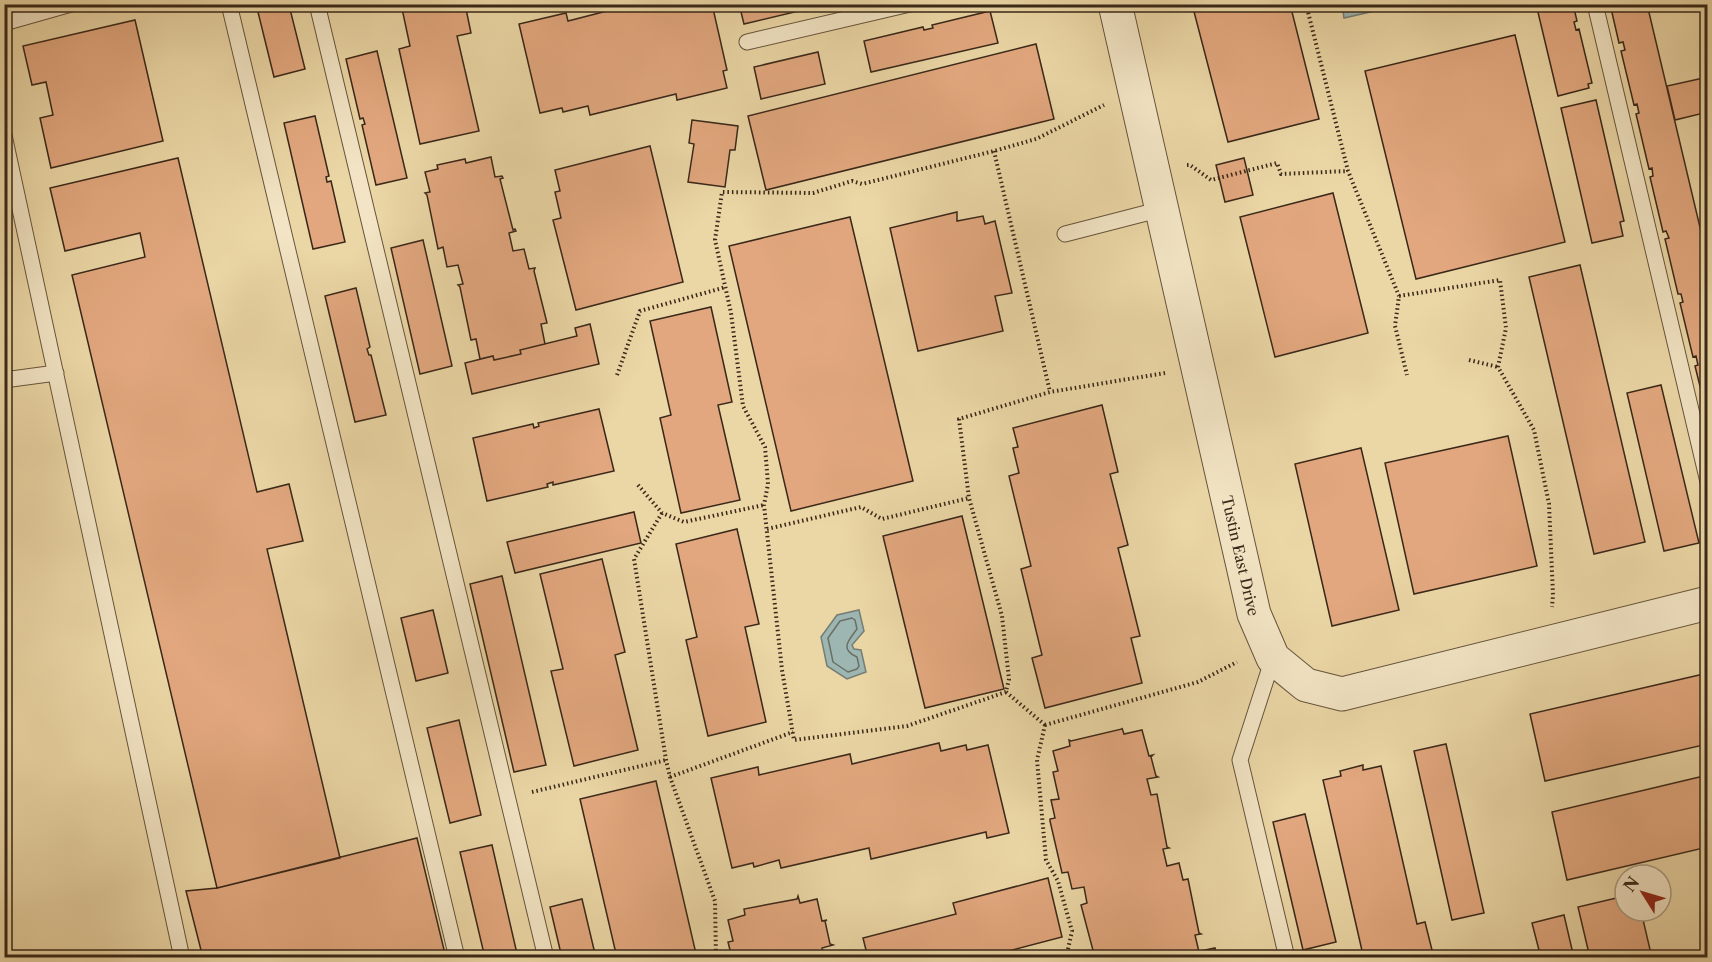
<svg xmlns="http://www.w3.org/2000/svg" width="1712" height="962" viewBox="0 0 1712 962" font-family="'Libre Caslon Text',serif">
	<rect width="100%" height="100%" fill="#ebd6a5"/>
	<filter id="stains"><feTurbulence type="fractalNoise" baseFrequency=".00333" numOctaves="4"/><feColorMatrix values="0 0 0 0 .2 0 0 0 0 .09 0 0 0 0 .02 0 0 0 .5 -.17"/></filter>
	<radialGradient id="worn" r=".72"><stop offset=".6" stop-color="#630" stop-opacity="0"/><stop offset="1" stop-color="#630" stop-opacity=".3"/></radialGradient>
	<path fill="#9db6b2" stroke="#757d75" stroke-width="1.5" d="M 1342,4 L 1401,4 L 1401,5 L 1344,18 Z
		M 859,610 L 864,631 L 852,645 L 854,649 L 861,650 L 866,672 L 847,679 L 827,666 L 821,637 L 837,615 Z"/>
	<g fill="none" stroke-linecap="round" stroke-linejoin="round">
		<path stroke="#6b6f66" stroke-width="1.5" d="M 852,618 L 855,620 L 857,629 C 849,640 839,649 857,657 L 859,666 L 857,669 L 848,672 L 833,662 L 828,638 L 840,621 Z"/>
	</g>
	<path fill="#e2a77e" stroke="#392819" stroke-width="1.5" d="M 256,4 L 286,4 L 288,10 L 290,9 L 305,69 L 274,77 Z
		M 401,4 L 465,4 L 471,33 L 457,36 L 479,131 L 420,144 L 399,49 L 410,46 Z
		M 634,4 L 657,4 L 658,7 L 669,4 L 712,4 L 727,70 L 723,71 L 727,88 L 677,100 L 676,94 L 590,115 L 588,106 L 563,112 L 562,108 L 540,113 L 519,24 L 566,13 L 568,21 Z
		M 739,4 L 829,4 L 812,9 L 811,5 L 802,7 L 803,10 L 744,24 Z
		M 1192,4 L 1290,4 L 1319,119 L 1228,142 Z
		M 1536,4 L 1573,4 L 1577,21 L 1574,22 L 1576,30 L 1579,29 L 1592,83 L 1588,84 L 1589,88 L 1558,96 Z
		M 1610,4 L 1647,4 L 1708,261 L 1708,419 L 1695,366 L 1698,365 L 1696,356 L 1693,357 L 1680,303 L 1683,302 L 1681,294 L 1678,294 L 1665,239 L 1669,238 L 1666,231 L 1663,232 L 1650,177 L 1653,176 L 1652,168 L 1649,169 L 1636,114 L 1639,113 L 1637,104 L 1634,105 L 1621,51 L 1625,50 L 1623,42 L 1619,43 Z
		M 990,11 L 998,43 L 871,72 L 864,41 L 923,27 L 924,30 L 933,28 L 932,25 Z
		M 135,20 L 163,141 L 51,168 L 40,118 L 53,115 L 46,82 L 32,85 L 23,46 Z
		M 1515,35 L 1565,242 L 1416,279 L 1365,71 Z
		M 1036,44 L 1054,119 L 766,190 L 748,116 Z
		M 377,51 L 407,178 L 376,185 L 362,125 L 365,124 L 363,118 L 360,119 L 346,59 Z
		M 818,52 L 825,84 L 761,99 L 754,67 Z
		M 1708,77 L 1708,112 L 1675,120 L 1667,86 Z
		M 1596,100 L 1624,221 L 1620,222 L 1623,236 L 1592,243 L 1561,108 Z
		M 315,116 L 329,176 L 326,177 L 327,182 L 331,181 L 345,242 L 313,249 L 284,123 Z
		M 692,120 L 738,126 L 735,150 L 730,150 L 725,187 L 688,182 L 694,144 L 689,143 Z
		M 650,146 L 683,282 L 576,310 L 553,220 L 561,218 L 555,192 L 560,191 L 555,170 Z
		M 491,157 L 495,177 L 502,176 L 503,178 L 500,179 L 513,230 L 515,229 L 516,231 L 509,233 L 513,251 L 524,249 L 529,269 L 535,268 L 534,271 L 547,323 L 541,324 L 545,344 L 520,350 L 521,354 L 494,360 L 493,356 L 480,359 L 476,339 L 471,340 L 460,287 L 458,285 L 463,284 L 458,265 L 447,267 L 443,247 L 438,249 L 427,195 L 425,193 L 430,192 L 425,172 L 438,169 L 437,165 L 465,159 L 466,163 Z
		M 178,158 L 257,492 L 289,484 L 303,541 L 267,549 L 340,858 L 217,888 L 72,275 L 145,257 L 140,233 L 65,251 L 50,188 Z
		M 1244,158 L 1253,195 L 1225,202 L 1216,165 Z
		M 1333,193 L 1368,333 L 1275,357 L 1240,217 Z
		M 957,212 L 957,221 L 983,216 L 985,224 L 995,221 L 1012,293 L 995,296 L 1003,331 L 918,351 L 890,228 Z
		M 850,217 L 913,481 L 791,511 L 729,246 Z
		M 423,240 L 452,366 L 420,374 L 391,248 Z
		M 1580,265 L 1645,542 L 1594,554 L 1529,277 Z
		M 356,288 L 370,347 L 367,349 L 369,355 L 371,355 L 386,415 L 355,422 L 325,296 Z
		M 711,307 L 732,402 L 718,405 L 740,500 L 681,513 L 660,418 L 671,415 L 650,321 Z
		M 590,324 L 599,364 L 472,394 L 465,363 L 493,356 L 494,360 L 521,354 L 520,350 L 577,336 L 575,328 Z
		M 1661,385 L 1699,543 L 1664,551 L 1627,393 Z
		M 1102,405 L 1118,472 L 1110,474 L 1128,545 L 1118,548 L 1140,636 L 1131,638 L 1142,683 L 1045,708 L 1032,658 L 1042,655 L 1021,569 L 1031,566 L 1009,476 L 1019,473 L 1013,448 L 1018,447 L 1013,428 Z
		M 599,409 L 614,471 L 553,485 L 553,482 L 547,484 L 548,487 L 487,501 L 473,438 L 533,424 L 534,428 L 539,426 L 538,423 Z
		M 1508,436 L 1537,566 L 1414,594 L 1385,463 Z
		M 1361,448 L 1399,610 L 1332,626 L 1295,464 Z
		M 634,512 L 641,543 L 515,573 L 507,542 Z
		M 962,516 L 1004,689 L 925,708 L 883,536 Z
		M 737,529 L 759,624 L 745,627 L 766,722 L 708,736 L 686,640 L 697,637 L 676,544 Z
		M 602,559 L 625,652 L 615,655 L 638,750 L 574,766 L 551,671 L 563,669 L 540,574 Z
		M 502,576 L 546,765 L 514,772 L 470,584 Z
		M 433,610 L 448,673 L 416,681 L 401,618 Z
		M 1708,673 L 1708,744 L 1545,781 L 1530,714 Z
		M 459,720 L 481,815 L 450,823 L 427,728 Z
		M 1122,728 L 1124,734 L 1142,730 L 1149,756 L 1153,755 L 1151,757 L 1156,776 L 1158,777 L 1147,779 L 1151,795 L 1157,794 L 1167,847 L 1169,848 L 1163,849 L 1167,866 L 1179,863 L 1183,880 L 1188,879 L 1199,933 L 1201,934 L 1195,935 L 1199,952 L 1186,954 L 1186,958 L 1095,958 L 1081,905 L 1087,903 L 1084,887 L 1072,889 L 1068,872 L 1062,873 L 1050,821 L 1050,819 L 1055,818 L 1051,800 L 1059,799 L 1053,772 L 1058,771 L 1053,751 L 1070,746 L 1069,740 L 1071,741 L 1122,729 Z
		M 939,743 L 941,751 L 966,745 L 967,750 L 988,745 L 1009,833 L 987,838 L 986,832 L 871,859 L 869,848 L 781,868 L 779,860 L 754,867 L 753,863 L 732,868 L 711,778 L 758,767 L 759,775 L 850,754 L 852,764 Z
		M 1446,744 L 1484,913 L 1452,920 L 1414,751 Z
		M 1363,765 L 1363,770 L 1381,766 L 1417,924 L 1425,922 L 1434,958 L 1372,958 L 1371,953 L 1363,955 L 1323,780 L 1341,776 L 1340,771 Z
		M 1708,775 L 1708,847 L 1567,880 L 1552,812 Z
		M 656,781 L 697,958 L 617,958 L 580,799 Z
		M 1305,814 L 1336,942 L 1303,950 L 1273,822 Z
		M 417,838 L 446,958 L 203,958 L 186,891 L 217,888 Z
		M 492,845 L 518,958 L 485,958 L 460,852 Z
		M 1048,878 L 1062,937 L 982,958 L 868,958 L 863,938 L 956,914 L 953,903 Z
		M 798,896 L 800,903 L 817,899 L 822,921 L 827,920 L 825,921 L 830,944 L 833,945 L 822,948 L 824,958 L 732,958 L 728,942 L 733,941 L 728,920 L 745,915 L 744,909 L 797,899 Z
		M 1625,896 L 1625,911 L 1641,911 L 1652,958 L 1590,958 L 1578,907 Z
		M 582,899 L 596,958 L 562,958 L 550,907 Z
		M 1564,915 L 1574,958 L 1541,958 L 1532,923 Z
		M 1215,948 L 1217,958 L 1186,958 L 1186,954 Z"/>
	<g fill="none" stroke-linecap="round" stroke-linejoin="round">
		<defs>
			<path id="service" d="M 229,4 L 457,958
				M 317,4 L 546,958
				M 1595,4 L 1708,482
				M 4,23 L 71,4
				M 747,42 L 910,4
				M 4,135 L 182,958
				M 1065,234 L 1162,209
				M 4,380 L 56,373
				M 1273,658 L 1240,760 L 1287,958"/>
			<g id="tertiary">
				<path id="s1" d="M 1115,4 L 1254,614 L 1273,658 L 1306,685 L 1342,694 L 1708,603"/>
			</g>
		</defs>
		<use href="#service" stroke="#66543c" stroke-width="17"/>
		<use href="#tertiary" stroke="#66543c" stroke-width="35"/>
		<path stroke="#392819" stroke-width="4" stroke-dasharray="1.5 3" stroke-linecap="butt" d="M 1306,4 L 1348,171 L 1399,296 L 1395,326 L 1407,375
			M 994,151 L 1050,392
			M 1187,165 L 1190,165 L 1211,180 L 1277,163 L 1281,174 L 1348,171
			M 1399,296 L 1500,280 L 1506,328 L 1498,367 L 1534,430 L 1549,504 L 1553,595 L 1552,607
			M 1469,360 L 1498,367
			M 617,375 L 640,311 L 726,287
			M 638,485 L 662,513 L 684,522 L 764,505
			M 662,513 L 634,559 L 666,760 L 670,777 L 715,901 L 716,958
			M 767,529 L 861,507 L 882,519 L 969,498
			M 1006,692 L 907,726 L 794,740 L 782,670 L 764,505 L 768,484 L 765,447 L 743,406 L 731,313 L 715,240 L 722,192 L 813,193 L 852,181 L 862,184 L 994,151 L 1036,139 L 1104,105
			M 1045,725 L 1006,692 L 1009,679 L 1002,616 L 969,498 L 959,419 L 1050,392 L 1165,373
			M 1045,725 L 1037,760 L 1046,860 L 1058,881 L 1072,931 L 1066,958
			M 1045,725 L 1198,682 L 1237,662
			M 670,777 L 793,732
			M 532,792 L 666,760"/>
		<use href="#service" stroke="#f2e4c4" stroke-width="15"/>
		<use href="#tertiary" stroke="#f2e4c4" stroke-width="33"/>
	</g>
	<g text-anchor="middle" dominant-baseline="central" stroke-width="6" stroke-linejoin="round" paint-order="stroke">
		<g font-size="15" fill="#392819" stroke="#f2e4c4">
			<text stroke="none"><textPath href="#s1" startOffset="566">Tustin East Drive</textPath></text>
		</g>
	</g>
	<rect width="1712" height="962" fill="none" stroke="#ebd6a5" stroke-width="24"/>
	<rect x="6" y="6" width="1700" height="950" fill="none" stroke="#392819" stroke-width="3"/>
	<rect x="12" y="12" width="1688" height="938" fill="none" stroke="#392819" stroke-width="1.5"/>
	<g transform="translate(1643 893) rotate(307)"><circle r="28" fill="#f2e4c4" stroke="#a89980" stroke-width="1.5"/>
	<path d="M0-4.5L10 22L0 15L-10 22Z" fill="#8f2418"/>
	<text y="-9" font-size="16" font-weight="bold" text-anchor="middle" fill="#392819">N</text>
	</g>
	<rect width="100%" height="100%" filter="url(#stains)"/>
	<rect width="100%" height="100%" fill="url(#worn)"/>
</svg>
